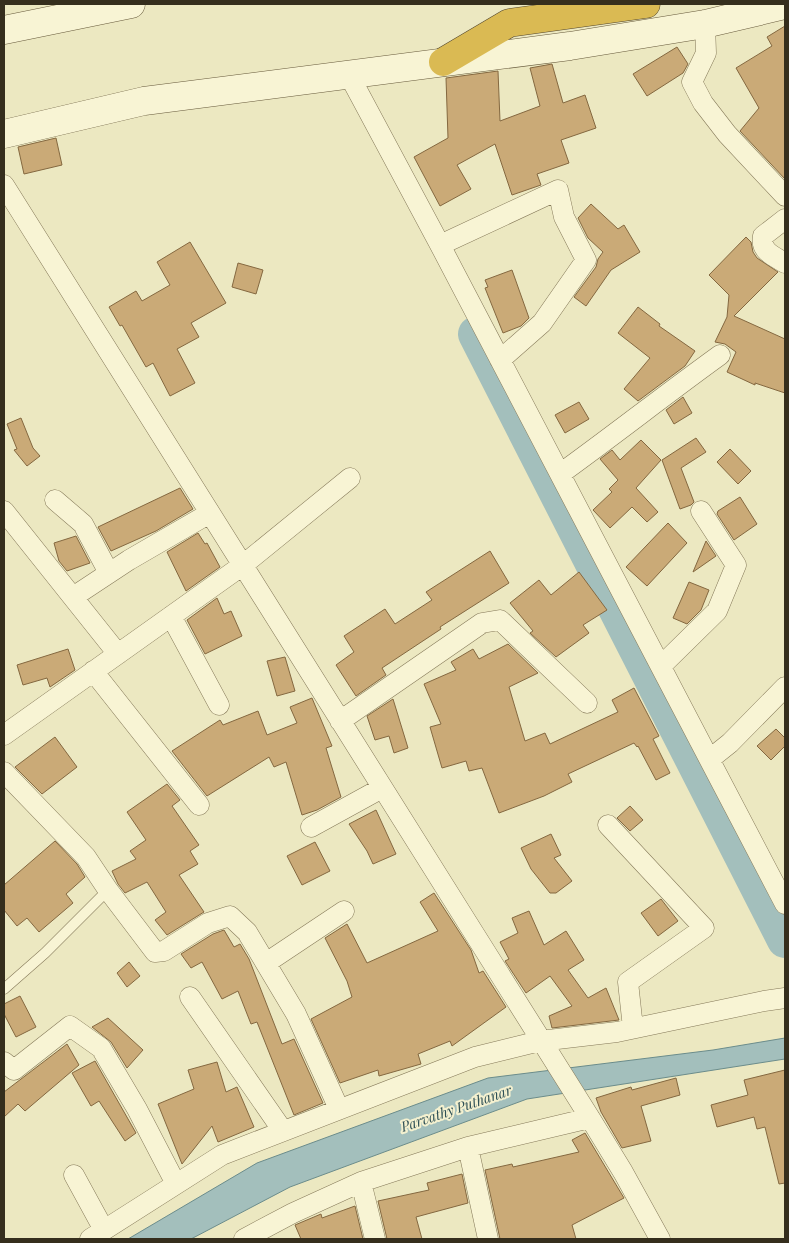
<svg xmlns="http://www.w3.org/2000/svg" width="789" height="1243" viewBox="0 0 789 1243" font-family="'Playfair Display',serif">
	<rect width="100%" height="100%" fill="#ece8c1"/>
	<path fill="#a3bfbc" stroke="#6b8c8b" d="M 785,1038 L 785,1059 L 527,1099 L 290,1187 L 191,1239 L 128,1239 L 257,1163 L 488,1078 L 713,1050 Z"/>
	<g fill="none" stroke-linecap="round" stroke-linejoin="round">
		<path stroke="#6b8c8b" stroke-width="6" d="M 767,905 L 769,897"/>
		<path stroke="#a3bfbc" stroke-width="36" d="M 476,334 L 785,940"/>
	</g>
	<path fill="#caaa77" stroke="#846840" d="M 785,26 L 785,179 L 740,131 L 759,108 L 736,68 L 772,46 L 767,37 Z
		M 677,47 L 688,64 L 683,73 L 647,96 L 633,74 Z
		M 552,64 L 563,103 L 585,95 L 596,128 L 561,140 L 569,163 L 537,174 L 541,185 L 512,195 L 495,144 L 457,165 L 471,189 L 440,206 L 414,157 L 448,138 L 446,78 L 498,71 L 500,121 L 540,106 L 530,68 Z
		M 56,138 L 62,165 L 24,174 L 18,147 Z
		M 591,204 L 618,229 L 624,225 L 640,252 L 611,270 L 586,306 L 574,297 L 596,267 L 598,259 L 603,252 L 588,238 L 578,218 Z
		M 746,237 L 751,242 L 753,252 L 757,258 L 778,272 L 734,316 L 785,339 L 785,393 L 755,383 L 755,385 L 727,372 L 736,352 L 725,344 L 715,342 L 727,317 L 729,295 L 709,275 Z
		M 190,242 L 226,303 L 191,323 L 199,337 L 177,349 L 195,383 L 170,396 L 153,363 L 146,367 L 122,325 L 120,326 L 109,307 L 136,291 L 142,301 L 170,285 L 157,262 Z
		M 238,263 L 263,270 L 256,294 L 232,287 Z
		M 512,270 L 529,318 L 521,326 L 503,333 L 485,288 L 488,287 L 485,280 Z
		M 638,307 L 660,324 L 659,326 L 695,351 L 685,366 L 638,401 L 624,389 L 650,358 L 618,333 Z
		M 683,397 L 692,413 L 674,424 L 666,410 Z
		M 579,402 L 589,419 L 565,433 L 555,415 Z
		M 21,418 L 33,448 L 40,456 L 27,466 L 14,450 L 17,449 L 7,424 Z
		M 696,438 L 706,452 L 681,468 L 694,502 L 691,505 L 680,509 L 662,460 Z
		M 641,440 L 661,460 L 636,488 L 658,512 L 647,522 L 632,507 L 610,528 L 593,510 L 612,492 L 609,489 L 618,480 L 600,459 L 612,450 L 620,460 Z
		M 730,449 L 751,471 L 738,484 L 717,462 Z
		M 180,488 L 193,509 L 156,531 L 111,551 L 98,527 Z
		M 740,497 L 757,524 L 734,540 L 717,514 L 718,511 Z
		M 668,523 L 687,543 L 647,586 L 626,567 Z
		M 198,533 L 205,544 L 207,543 L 220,567 L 186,591 L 167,552 Z
		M 76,536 L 90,563 L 67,571 L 59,561 L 54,543 Z
		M 706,541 L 716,556 L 693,572 Z
		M 490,551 L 509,583 L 440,627 L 441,629 L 382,668 L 386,675 L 356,696 L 336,665 L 354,652 L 344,636 L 385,609 L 395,624 L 432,600 L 426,592 Z
		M 579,572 L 607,610 L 583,625 L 589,633 L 556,657 L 530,633 L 533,631 L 510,603 L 539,580 L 551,595 Z
		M 689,582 L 709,590 L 701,610 L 687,624 L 673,618 Z
		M 217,598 L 224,614 L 231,611 L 242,636 L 205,654 L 187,620 Z
		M 508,644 L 538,673 L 509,687 L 525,741 L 545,733 L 550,744 L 618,712 L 612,700 L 634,688 L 659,736 L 653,739 L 670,773 L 656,780 L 638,746 L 637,747 L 634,743 L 568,774 L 572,782 L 544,796 L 499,813 L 482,768 L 469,771 L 466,761 L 442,768 L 430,727 L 441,724 L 424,684 L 456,670 L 451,662 L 473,649 L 479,659 Z
		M 68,649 L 75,670 L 50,687 L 47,678 L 23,685 L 17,665 Z
		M 285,657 L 295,691 L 277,696 L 267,661 Z
		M 312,698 L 332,746 L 326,748 L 341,797 L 317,810 L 302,815 L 286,762 L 274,767 L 269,757 L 207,796 L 172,751 L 220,720 L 223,725 L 258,711 L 267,735 L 297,723 L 290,707 Z
		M 393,699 L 408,748 L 394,753 L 389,736 L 375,740 L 367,716 Z
		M 776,729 L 785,738 L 785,746 L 771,760 L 757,746 Z
		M 55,737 L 77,767 L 42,794 L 15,767 Z
		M 167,784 L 180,800 L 172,806 L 199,845 L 190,851 L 198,864 L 179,875 L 204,912 L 167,935 L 155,920 L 166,912 L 147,882 L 125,893 L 118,884 L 112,871 L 136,859 L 130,851 L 146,840 L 127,812 Z
		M 630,806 L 643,820 L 630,831 L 617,818 Z
		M 376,810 L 396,854 L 373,864 L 367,851 L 349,824 Z
		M 551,834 L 561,855 L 554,858 L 572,881 L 556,893 L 550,893 L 531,869 L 521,848 Z
		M 55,841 L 77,864 L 85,877 L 66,894 L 73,903 L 39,932 L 27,918 L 17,926 L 4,910 L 4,885 Z
		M 315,842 L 330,871 L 302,885 L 287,856 Z
		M 434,893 L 471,950 L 479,973 L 483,971 L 506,1007 L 452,1046 L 450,1041 L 418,1054 L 421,1064 L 379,1076 L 378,1070 L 340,1083 L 311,1019 L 352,997 L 347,981 L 325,938 L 347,924 L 367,963 L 438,931 L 420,902 Z
		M 661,899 L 678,921 L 658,936 L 641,913 Z
		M 529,911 L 544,945 L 566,931 L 584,960 L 568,970 L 588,998 L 606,988 L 619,1020 L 552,1028 L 549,1016 L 572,1006 L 550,976 L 526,993 L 505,961 L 509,959 L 500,942 L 518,933 L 512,918 Z
		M 224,930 L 234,947 L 240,944 L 249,959 L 282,1044 L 294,1039 L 323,1103 L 294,1115 L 257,1022 L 251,1024 L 238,991 L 222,999 L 202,962 L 191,968 L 181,954 L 213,934 Z
		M 129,962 L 140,976 L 127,987 L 117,973 Z
		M 20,996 L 36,1027 L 16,1037 L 4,1014 L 4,1004 Z
		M 108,1018 L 143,1050 L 127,1068 L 111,1042 L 92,1027 Z
		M 67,1044 L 79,1065 L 25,1111 L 18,1104 L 4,1117 L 4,1092 Z
		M 95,1061 L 136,1133 L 125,1141 L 99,1101 L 91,1106 L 72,1073 Z
		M 217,1062 L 226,1092 L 237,1087 L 254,1127 L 218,1142 L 212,1126 L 182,1164 L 158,1104 L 194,1089 L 188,1070 Z
		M 785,1070 L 785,1183 L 779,1184 L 765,1127 L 757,1129 L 754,1117 L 717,1127 L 711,1105 L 748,1095 L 744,1080 Z
		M 676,1078 L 680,1095 L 641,1106 L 651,1141 L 622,1148 L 601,1112 L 596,1098 L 631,1087 L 632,1090 Z
		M 585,1133 L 624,1198 L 572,1225 L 576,1239 L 500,1239 L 485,1170 L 512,1164 L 513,1167 L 579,1152 L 572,1140 Z
		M 462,1174 L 468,1203 L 416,1217 L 422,1239 L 387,1239 L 378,1201 L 429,1190 L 427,1183 Z
		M 355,1206 L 363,1239 L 301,1239 L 295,1225 L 321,1214 L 322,1218 Z"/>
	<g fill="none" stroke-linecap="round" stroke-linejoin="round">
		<defs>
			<path id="lane" d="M 4,989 L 45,953 L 108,890"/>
			<path id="street" d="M 705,24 L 706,53 L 692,82 L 703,103 L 727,134 L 785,196
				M 349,75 L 440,245 L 785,904
				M 4,185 L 590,1118 L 623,1172 L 660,1239
				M 785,219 L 763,236 C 760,252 774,256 785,263
				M 440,245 L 558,190 L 564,217 L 586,260 L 542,323 L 500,360
				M 560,474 C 614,435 666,394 720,355
				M 55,500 L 83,524 L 109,573
				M 4,511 L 118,654
				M 73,597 L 129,560 L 210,513
				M 171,616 L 219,705
				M 661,666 L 717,611 L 736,565 L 701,511
				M 93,671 L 199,805
				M 340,721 L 482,623 L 500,620 L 587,703
				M 4,735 L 243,565 L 350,478
				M 710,759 L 730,743 L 785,687
				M 4,772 L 86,857 L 108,890 L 155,952 L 164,951 L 208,923 L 230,916 L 247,932 L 296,1014 L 339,1109
				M 608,825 L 704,928 L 628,982 L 633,1028
				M 311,827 L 382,788
				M 266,963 L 344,911
				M 190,997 L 283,1131
				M 4,1062 L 14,1070 L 70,1026 L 101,1048 L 137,1109 L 176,1184
				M 468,1147 L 488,1239
				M 74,1175 L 104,1230
				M 361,1182 L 375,1239
				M 90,1239 L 222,1155 L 475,1057 L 540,1041 L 617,1032 L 764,1001 L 785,998
				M 244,1239 L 293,1213 L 361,1182 L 468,1147 L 590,1118"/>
			<path id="secondary" d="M 4,30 L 131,4
				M 4,134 L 144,101 L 570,46 L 705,24 L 785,5"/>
			<path id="highway" d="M 443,62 L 509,23 L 646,4"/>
		</defs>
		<use href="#lane" stroke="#857959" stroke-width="11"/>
		<use href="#street" stroke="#857959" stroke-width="21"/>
		<use href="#secondary" stroke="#675a3c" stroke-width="29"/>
		<use href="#highway" stroke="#53462d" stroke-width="29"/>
		<use href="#lane" stroke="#f8f4d4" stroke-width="10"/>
		<use href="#street" stroke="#f8f4d4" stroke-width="20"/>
		<use href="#secondary" stroke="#f8f4d4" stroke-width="28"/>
		<use href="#highway" stroke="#daba53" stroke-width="28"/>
	</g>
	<g text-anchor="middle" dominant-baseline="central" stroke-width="4" stroke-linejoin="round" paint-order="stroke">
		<g font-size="14" font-style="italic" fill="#2d4f55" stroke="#f4f1d0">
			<text transform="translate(456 1108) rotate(-19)">Parvathy Puthanar</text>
		</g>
	</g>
	<rect width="789" height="1243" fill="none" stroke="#352e1d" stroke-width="10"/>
</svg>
